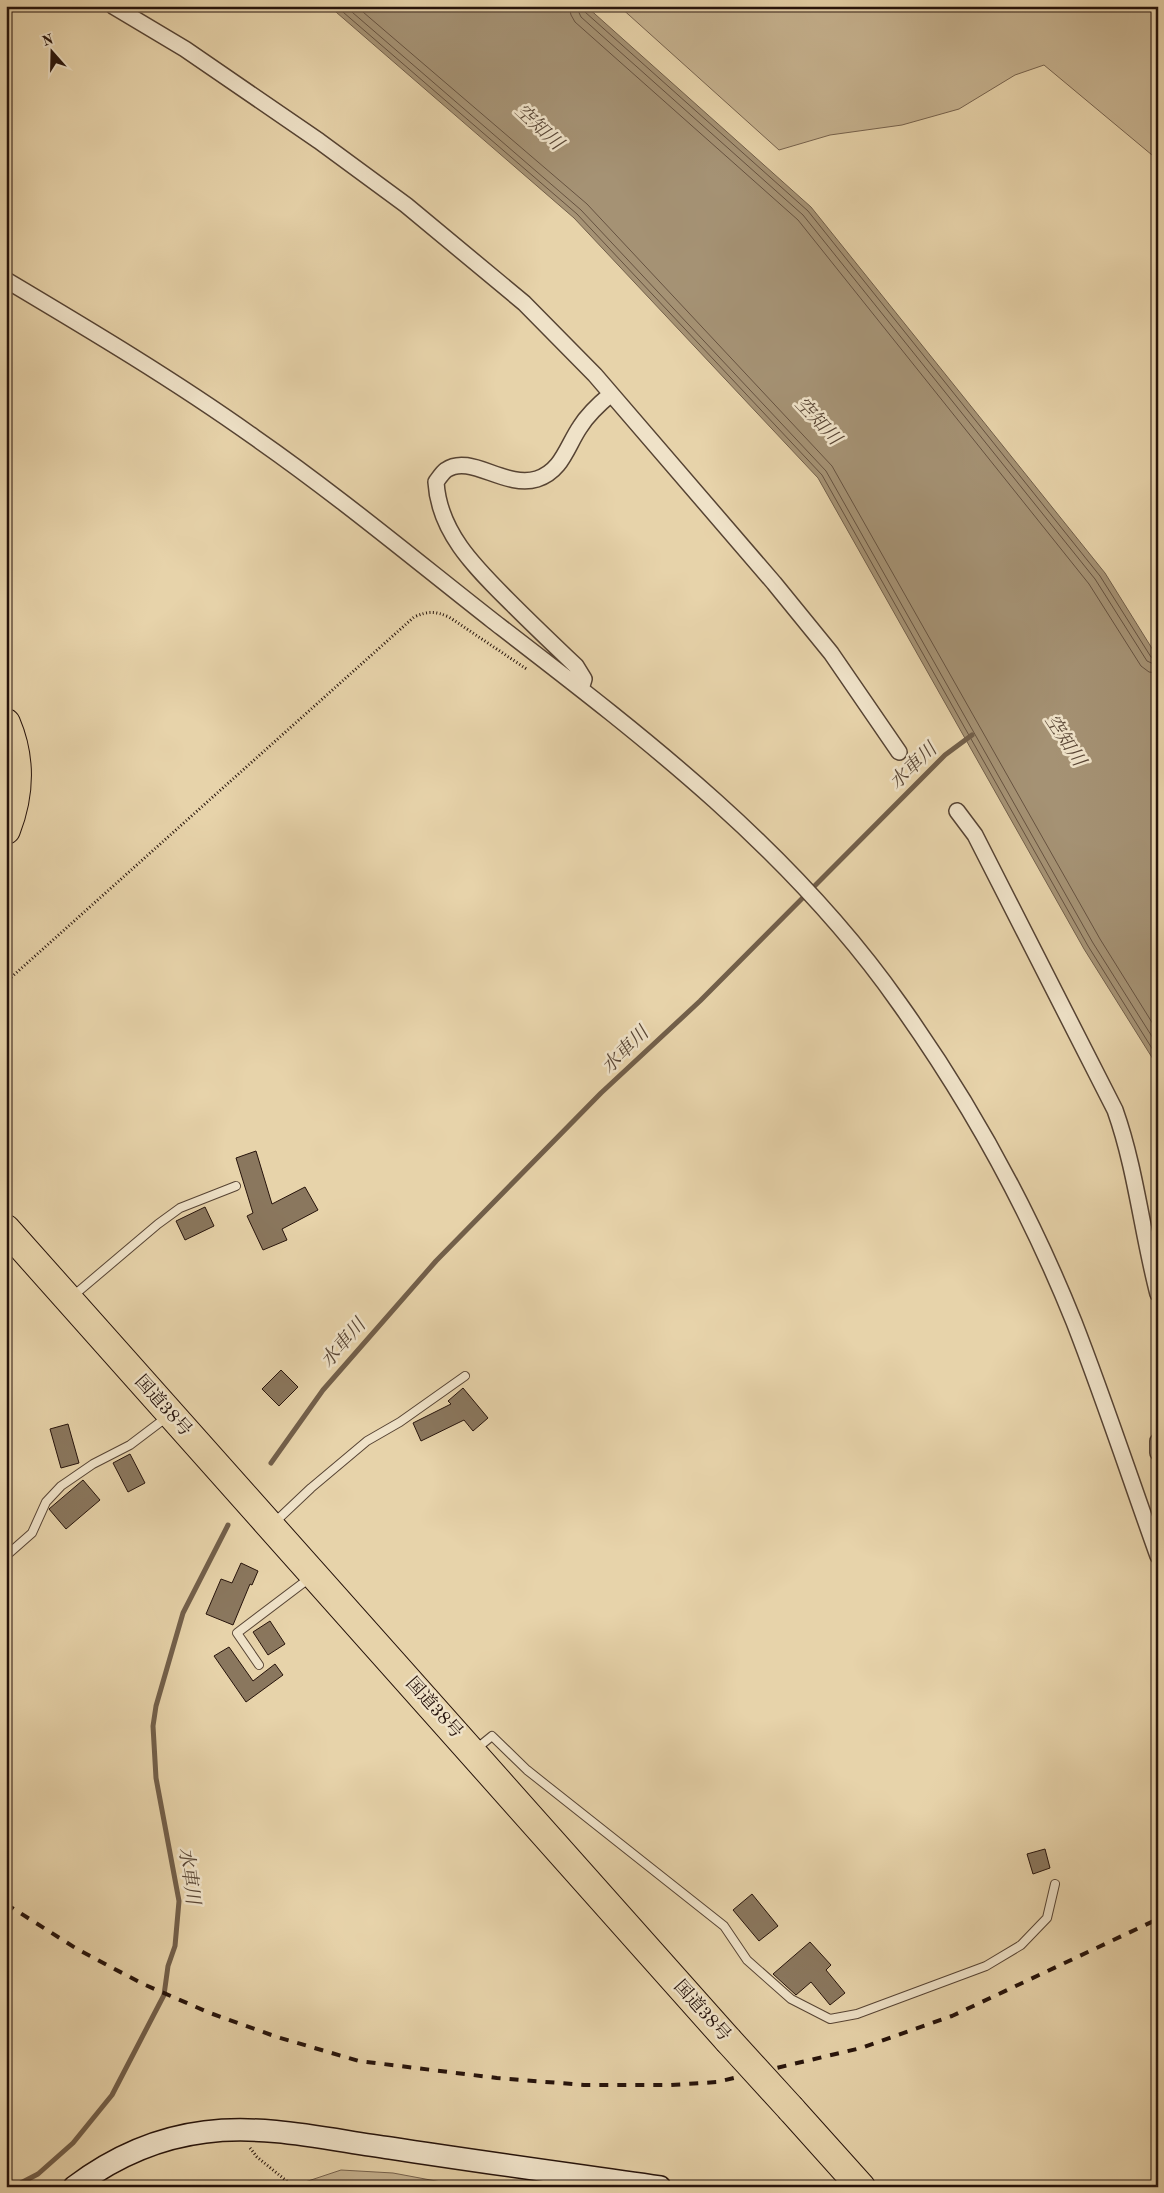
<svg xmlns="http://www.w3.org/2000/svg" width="1164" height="2193" viewBox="0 0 1164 2193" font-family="'Old Standard TT','Noto Serif JP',serif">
	<rect width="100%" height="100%" fill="#e7d3aa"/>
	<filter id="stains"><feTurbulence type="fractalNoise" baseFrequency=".004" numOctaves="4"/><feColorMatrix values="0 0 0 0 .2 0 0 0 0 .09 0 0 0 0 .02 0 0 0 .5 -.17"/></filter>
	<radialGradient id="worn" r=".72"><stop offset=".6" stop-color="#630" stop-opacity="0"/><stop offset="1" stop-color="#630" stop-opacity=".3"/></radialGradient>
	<path fill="#c6b28f" stroke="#76624d" d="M 619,6 L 1158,6 L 1158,160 L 1044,65 L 1015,75 L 959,109 L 902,125 L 830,135 L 779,150 Z
		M 341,2170 L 393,2173 L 468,2187 L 302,2187 L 299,2184 Z"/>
	<path fill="#a59274" stroke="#725f4a" d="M 329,6 L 586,6 L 811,207 L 1105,573 L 1158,658 L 1158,1067 L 1084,949 L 818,478 L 574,218 Z"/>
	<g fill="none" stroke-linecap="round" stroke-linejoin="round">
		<path stroke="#665240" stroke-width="1" d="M 336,6 L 577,214 L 822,475 L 1088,946 L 1158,1058
			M 345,6 L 581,210 L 826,471 L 1093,943 L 1158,1046
			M 356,6 L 587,204 L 832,466 L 1100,939 L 1158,1032
			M 569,6 L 571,15 L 575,22 L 798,220 L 1089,584 L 1141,666 L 1149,672 L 1158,673
			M 576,6 L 581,17 L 803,215 L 1095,579 L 1147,661 L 1158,666
			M 583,6 L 585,12 L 808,211 L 1100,576 L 1151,657 L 1158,659"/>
		<path stroke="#725f4a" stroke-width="5" d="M 271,1463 L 323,1390 L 436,1261 L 601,1093 L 700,1001 L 945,755 L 972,735
			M 13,2187 L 38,2174 L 73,2143 L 112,2095 L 164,1995 L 168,1966 L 175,1946 L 179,1901 L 156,1778 L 153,1726 L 156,1706 L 183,1613 L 228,1525"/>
	</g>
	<path fill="#8a775e" stroke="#26130b" d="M 256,1151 L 272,1204 L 305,1187 L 318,1210 L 282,1229 L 287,1240 L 263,1250 L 247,1216 L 253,1213 L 236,1158 Z
		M 205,1207 L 214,1226 L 185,1240 L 176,1221 Z
		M 281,1370 L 298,1387 L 279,1406 L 262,1389 Z
		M 463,1388 L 488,1418 L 473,1431 L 464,1420 L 421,1441 L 413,1423 L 451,1404 L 448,1401 Z
		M 68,1424 L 79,1463 L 61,1468 L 50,1429 Z
		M 130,1454 L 145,1483 L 128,1492 L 113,1463 Z
		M 83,1480 L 100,1500 L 66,1529 L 49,1509 Z
		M 241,1563 L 258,1571 L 252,1585 L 250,1584 L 233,1625 L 206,1614 L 221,1579 L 232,1583 Z
		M 270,1621 L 285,1644 L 268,1655 L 253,1632 Z
		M 229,1647 L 253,1681 L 275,1664 L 283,1675 L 246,1702 L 214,1656 Z
		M 1045,1849 L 1050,1868 L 1033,1874 L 1027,1854 Z
		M 752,1894 L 778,1926 L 759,1941 L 733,1910 Z
		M 810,1942 L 831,1965 L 826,1970 L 845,1993 L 830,2005 L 811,1982 L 796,1995 L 773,1974 Z"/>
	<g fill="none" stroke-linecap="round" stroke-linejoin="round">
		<defs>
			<path id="lane" d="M 73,1296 L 158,1224 L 180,1208 L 236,1186
				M 274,1523 L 311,1488 L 367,1441 L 400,1422 L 465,1376
				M 7,1555 L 32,1533 L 46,1502 L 61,1486 L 93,1464 L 130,1445 L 167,1417
				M 259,1665 L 237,1633 L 311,1577
				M 476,1749 L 492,1736 L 527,1770 L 724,1926 L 747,1960 L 791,1999 L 830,2019 L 857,2014 L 986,1966 L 1021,1945 L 1047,1918 L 1055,1884"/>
			<path id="street" d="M 113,6 L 185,49 L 319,141 L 406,205 L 524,303 L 595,375 L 774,583 L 831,653 L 899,752
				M 6,280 C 90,330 174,380 254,437 C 336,494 414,559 493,621 C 641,735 791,849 899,1003 C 969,1101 1029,1210 1074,1322 C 1104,1399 1130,1478 1158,1556
				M 581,689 L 584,679 L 576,666 C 555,646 534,626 513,605 C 478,570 439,534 436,482 C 439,478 442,473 446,470 C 470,453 505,489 537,479 C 562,471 567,446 580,427 C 588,414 599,404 611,394
				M 957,811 L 975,835 L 1115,1110 C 1136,1169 1142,1233 1158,1294
				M 1158,1441 L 1158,1453"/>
			<path id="secondary" d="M 74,2187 C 114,2157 156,2138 205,2132 C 266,2124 330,2140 390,2148 C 480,2162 570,2174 660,2187"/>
			<path id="highway" d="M 6,723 C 21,758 20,794 6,830
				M 6,1229 L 728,2040
				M 791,2109 L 861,2187"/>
		</defs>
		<use href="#lane" stroke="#564333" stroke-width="10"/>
		<use href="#street" stroke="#564333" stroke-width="18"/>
		<use href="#secondary" stroke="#26130b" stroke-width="24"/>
		<use href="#highway" stroke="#26130b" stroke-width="30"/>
		<path stroke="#26130b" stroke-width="3" stroke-dasharray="1 2.5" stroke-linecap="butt" d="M 6,982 L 414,617 C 428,611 435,611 449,617 L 528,670
			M 250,2148 L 257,2157 L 294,2187"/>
		<use href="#lane" stroke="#efe2c8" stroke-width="8"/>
		<use href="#street" stroke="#efe2c8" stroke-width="15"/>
		<use href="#secondary" stroke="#efe2c8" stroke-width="21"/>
		<use href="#highway" stroke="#e7d3aa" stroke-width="28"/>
		<path stroke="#26130b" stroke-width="4" stroke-dasharray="9 9" stroke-linecap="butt" d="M 6,1904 L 77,1949 L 143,1984 L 210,2013 L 277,2037 L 359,2061 L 497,2078 L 584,2085 L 671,2085 L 717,2082 L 861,2048 L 952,2016 L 1158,1919"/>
		<defs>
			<path id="highway-bridge" d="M 728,2040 L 791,2109"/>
		</defs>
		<use href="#highway-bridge" stroke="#26130b" stroke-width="30" stroke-linecap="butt"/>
		<use href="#highway-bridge" stroke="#e7d3aa" stroke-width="28"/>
	</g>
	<g text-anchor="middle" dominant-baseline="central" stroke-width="5" stroke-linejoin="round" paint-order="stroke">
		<g font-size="18" fill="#26130b" stroke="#efe2c8">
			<text transform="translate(163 1406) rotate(48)">国道38号</text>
			<text transform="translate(434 1708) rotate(48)">国道38号</text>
			<text transform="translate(702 2011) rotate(48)">国道38号</text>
		</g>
		<g font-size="19" font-style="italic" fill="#594635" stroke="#efe2c8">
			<text transform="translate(538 128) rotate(43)">空知川</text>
			<text transform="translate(817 422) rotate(47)">空知川</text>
			<text transform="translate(1064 741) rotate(57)">空知川</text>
			<text transform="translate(914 767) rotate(-44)">水車川</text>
			<text transform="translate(626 1051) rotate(-45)">水車川</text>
			<text transform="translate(344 1344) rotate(-49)">水車川</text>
			<text transform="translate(188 1876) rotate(82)">水車川</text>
		</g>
	</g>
	<rect width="1164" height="2193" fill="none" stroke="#e7d3aa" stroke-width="25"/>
	<rect x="8" y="8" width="1149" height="2178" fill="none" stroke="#26130b" stroke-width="2.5"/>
	<rect x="12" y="12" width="1139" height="2168" fill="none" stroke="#26130b"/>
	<g transform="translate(52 52) rotate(340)" stroke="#efe2c8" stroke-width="4" paint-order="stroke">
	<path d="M0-4L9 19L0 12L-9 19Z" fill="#26130b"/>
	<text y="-8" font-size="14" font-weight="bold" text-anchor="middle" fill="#26130b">N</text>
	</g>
	<rect width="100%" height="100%" filter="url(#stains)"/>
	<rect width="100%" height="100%" fill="url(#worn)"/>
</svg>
